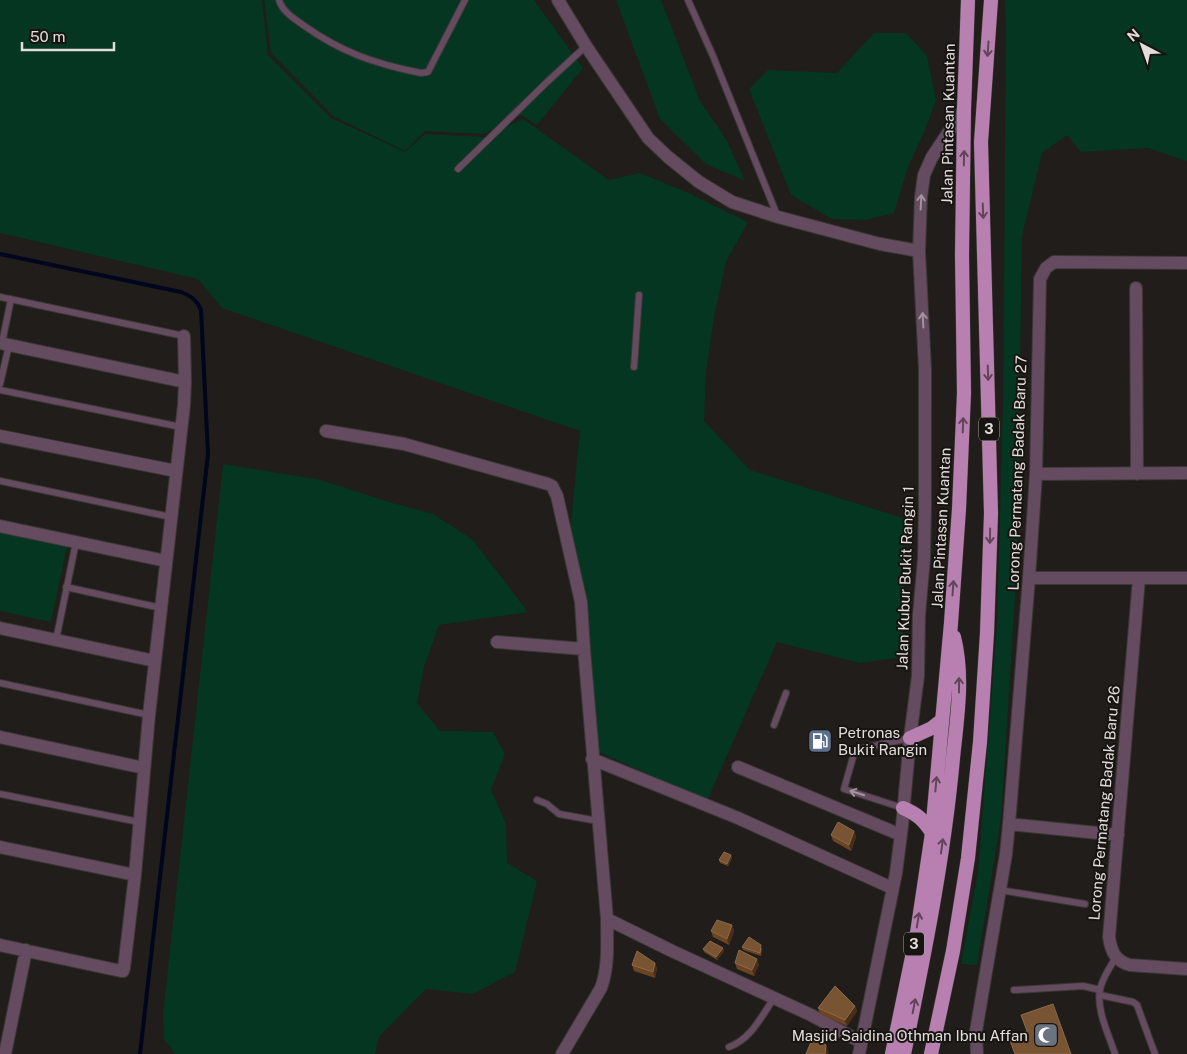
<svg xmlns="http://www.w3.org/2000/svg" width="1187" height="1054" viewBox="0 0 1187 1054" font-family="'Public Sans',sans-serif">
	<rect width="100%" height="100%" fill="#211d1a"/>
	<path fill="#043621" d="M 0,0 L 262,0 L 268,55 L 331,118 L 405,152 L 425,134 L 485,137 L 523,119 L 609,180 L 640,173 L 686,192 L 748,222 L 726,262 L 714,317 L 706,372 L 704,421 L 750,470 L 906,519 L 902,657 L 860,663 L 777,642 L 707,801 L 599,752 L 568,552 L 580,431 L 222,308 L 198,279 L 0,233 Z
		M 264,0 L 534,0 L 583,68 L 537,125 L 521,115 L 484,134 L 425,131 L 405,151 L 333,116 L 271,53 Z
		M 616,0 L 661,0 L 700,101 L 726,139 L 745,181 L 706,164 L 660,119 Z
		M 1005,0 L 1187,0 L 1187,161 L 1148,148 L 1081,152 L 1067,135 L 1042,153 L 1022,236 L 1017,566 L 1001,819 L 977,965 L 961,964 L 978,872 L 997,625 L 1003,402 L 1006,31 Z
		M 874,33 L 906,33 L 927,56 L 936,100 L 925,130 L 908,167 L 894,213 L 866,220 L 832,219 L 791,195 L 749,89 L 768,70 L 837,73 Z
		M 223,464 L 321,480 L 389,502 L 433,514 L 472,539 L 528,612 L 439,625 L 424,667 L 417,703 L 440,731 L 493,732 L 505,754 L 491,790 L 506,824 L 507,863 L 537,881 L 515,972 L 473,994 L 426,989 L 379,1037 L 375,1054 L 175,1054 L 164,1039 L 163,1014 Z
		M 0,533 L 67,546 L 51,622 L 0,611 Z"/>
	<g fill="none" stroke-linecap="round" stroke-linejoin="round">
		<path stroke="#00061e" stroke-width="4" d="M 0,254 L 181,292 C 191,296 197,300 201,310 L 208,454 L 140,1054"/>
		<defs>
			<path id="service" d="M 279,0 C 282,11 293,18 303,25 C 341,52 375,64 421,73 L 428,72 L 429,70 L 465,0
				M 688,0 L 713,56 L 777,215
				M 458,169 L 546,83 L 586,46
				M 0,297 L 184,336
				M 2,343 L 11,299
				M 634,367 L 639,295
				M 0,384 L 9,345
				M 0,390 L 181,427
				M 0,481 L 171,517
				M 66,587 L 161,608
				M 56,640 L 76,542
				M 0,683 L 149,715
				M 774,725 L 786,693
				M 0,794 L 139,822
				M 537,800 L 547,804 L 559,814 L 598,821
				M 903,808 L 844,789 L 855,750 L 910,738
				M 1000,890 L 1085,904
				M 1014,990 L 1083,986 L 1100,990
				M 1100,995 L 1133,1002 L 1137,1005 L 1155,1054
				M 729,1047 C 751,1039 761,1017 774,998
				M 1115,1054 C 1109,1035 1096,1010 1100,989 C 1103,977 1110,967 1116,957"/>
			<path id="minor" d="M 558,0 L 586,46 L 648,138 L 668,157 L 699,182 L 732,202 L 778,217 L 880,244 L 919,251
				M 1136,288 L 1137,474
				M 0,343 L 185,382
				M 326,431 L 404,444 L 548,484 L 552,486 L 557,496 L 581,602 L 584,649
				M 0,436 L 176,471
				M 1036,474 L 1187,473
				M 0,526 L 166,561
				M 1029,578 L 1187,578
				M 1139,578 L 1109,937 C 1111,951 1115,961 1130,965 L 1187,969
				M 0,628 L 155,661
				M 497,642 L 584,649 L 607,919 C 607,942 609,966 601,988 L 562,1054
				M 0,737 L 144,768
				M 592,759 L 738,818 L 892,888
				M 738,767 L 901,835
				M 1009,824 L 1118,835
				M 0,847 L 135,875
				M 607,919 L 672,951 L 811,1015 L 861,1042
				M 0,945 L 121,971 L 123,971 L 124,968 L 135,875 L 149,715 L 184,405 L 185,382 L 184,336
				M 5,1054 L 26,950
				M 859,1054 L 896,873 L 902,826 L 910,738 L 918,676 L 919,615 L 924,558 L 925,506 L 925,369 L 919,251 L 921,197 L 924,175 L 932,157 L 964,109
				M 977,1054 L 976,1031 L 1006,854 L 1009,824 L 1029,578 L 1036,474 L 1040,279 L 1046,268 L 1054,262 L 1187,263"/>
			<path id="trunk" d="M 910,738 L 932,728 L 942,720
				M 903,808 C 917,814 924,820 932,833
				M 892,1054 L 917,933 L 932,833 L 951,623 L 959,509 L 964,393 L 962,255 L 964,109 L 968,0
				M 904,1054 C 924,956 944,858 953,758 C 957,718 964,677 954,637
				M 931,1054 L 953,951 L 968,858 L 980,742 L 987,633 L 991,513 L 981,142 L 991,0"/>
		</defs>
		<use href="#service" stroke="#3c3835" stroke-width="8"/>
		<use href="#minor" stroke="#3c3835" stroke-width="14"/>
		<use href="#trunk" stroke="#3c3835" stroke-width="15"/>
		<use href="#service" stroke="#644b60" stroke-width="6"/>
		<use href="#minor" stroke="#644b60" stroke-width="12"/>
		<use href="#trunk" stroke="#b880b0" stroke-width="14"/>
	</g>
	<path fill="#6d441f" d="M 854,831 L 856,837 L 851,851 L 833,841 L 831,835 Z
		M 731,855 L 732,858 L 728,866 L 720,863 L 719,860 Z
		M 732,925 L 734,931 L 729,945 L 713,937 L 711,931 Z
		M 742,947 L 762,948 L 761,956 L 743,950 Z
		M 723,948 L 724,951 L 717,960 L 704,952 L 703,949 Z
		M 757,959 L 759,965 L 754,976 L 737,969 L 735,963 Z
		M 655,963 L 657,969 L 655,978 L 634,971 L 632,965 Z
		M 855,1006 L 857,1011 L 847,1026 L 820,1014 L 818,1008 Z"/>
	<path fill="#492d15" d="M 854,831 L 856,837 L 851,851 L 849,845 Z
		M 731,855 L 732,858 L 728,866 L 727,864 Z
		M 732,925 L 734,931 L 729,945 L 727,939 Z
		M 723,948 L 724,951 L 717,960 L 716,957 Z
		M 757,959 L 759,965 L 754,976 L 752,970 Z
		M 655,963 L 657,969 L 655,978 L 653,972 Z
		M 855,1006 L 857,1011 L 847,1026 L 845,1020 Z
		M 826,1045 L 828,1051 L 828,1054 L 825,1054 Z"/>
	<path fill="#795433" stroke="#896a4e" d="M 838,822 L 854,831 L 849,845 L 831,835 Z
		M 724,852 L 731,855 L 727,864 L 719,860 Z
		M 717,920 L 732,925 L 727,939 L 711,931 Z
		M 749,937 L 761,945 L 760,953 L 742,947 Z
		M 710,941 L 723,948 L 716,957 L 703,949 Z
		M 739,950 L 757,959 L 752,970 L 735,963 Z
		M 637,951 L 655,963 L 653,972 L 632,965 Z
		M 835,986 L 855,1006 L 845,1020 L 818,1008 Z
		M 1053,1004 L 1071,1054 L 1015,1054 L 1009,1038 L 1027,1031 L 1021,1015 Z
		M 813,1037 L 826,1045 L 825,1054 L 806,1054 Z"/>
	<defs><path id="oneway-shaft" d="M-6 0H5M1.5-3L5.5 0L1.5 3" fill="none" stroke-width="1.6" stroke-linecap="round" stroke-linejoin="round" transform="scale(1.25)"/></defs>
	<g stroke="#604559">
		<use href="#oneway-shaft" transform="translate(988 49) rotate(94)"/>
		<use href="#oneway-shaft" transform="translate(964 158) rotate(-89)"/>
		<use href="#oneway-shaft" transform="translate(983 211) rotate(88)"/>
		<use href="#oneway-shaft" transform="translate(988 373) rotate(88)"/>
		<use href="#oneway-shaft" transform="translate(963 425) rotate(-88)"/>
		<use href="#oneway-shaft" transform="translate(990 536) rotate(91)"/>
		<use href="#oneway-shaft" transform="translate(953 588) rotate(-86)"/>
		<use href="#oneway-shaft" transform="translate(959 685) rotate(-90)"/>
		<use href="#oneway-shaft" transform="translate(936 784) rotate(-85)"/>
		<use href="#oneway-shaft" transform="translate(942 846) rotate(-82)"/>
		<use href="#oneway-shaft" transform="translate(918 920) rotate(-81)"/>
		<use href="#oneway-shaft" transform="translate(914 1006) rotate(-79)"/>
	</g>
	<g stroke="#a2949e">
		<use href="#oneway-shaft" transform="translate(921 202) rotate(-87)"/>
		<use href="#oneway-shaft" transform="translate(923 320) rotate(-93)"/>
		<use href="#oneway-shaft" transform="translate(857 793) rotate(-162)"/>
	</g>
	<defs>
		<symbol id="fuel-square" viewBox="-11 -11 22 22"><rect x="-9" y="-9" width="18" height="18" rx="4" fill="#5c6f8a" stroke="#181411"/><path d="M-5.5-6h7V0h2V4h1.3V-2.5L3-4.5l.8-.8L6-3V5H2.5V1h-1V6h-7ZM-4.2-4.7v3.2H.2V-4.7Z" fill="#fff"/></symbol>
		<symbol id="mosque-square" viewBox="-11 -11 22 22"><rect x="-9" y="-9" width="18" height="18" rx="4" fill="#6b7280" stroke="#181411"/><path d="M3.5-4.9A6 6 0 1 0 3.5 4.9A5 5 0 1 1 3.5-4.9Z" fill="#fff"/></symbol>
	</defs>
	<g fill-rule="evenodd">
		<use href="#fuel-square" x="806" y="727" width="28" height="28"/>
		<use href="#mosque-square" x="1032" y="1021" width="28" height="28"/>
	</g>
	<g text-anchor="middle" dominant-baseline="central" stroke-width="4" stroke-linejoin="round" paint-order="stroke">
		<g fill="#181411" stroke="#a4a19e" stroke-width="1">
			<rect x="979" y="417.5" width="20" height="23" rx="4"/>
			<rect x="904" y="932.5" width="20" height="23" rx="4"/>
		</g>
		<g font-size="14" font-weight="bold" fill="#e0dddb">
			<text x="989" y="429">3</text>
			<text x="914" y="944">3</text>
		</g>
		<g font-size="15" fill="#e0dddb" stroke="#181411">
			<text transform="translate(948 124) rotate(-89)">Jalan Pintasan Kuantan</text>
			<text transform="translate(1017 473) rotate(-88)">Lorong Permatang Badak Baru 27</text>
			<text transform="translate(941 528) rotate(-87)">Jalan Pintasan Kuantan</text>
			<text transform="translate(905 578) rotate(-88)">Jalan Kubur Bukit Rangin 1</text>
			<text transform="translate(1104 803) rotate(-85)">Lorong Permatang Badak Baru 26</text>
		</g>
		<g font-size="15" fill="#e0dddb" stroke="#181411" text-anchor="start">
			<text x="838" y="732">Petronas<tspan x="838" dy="17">Bukit Rangin</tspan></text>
			<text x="1028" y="1035" text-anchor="end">Masjid Saidina Othman Ibnu Affan</text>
		</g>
	</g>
	<g transform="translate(1142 45) rotate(319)" stroke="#181411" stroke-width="4" paint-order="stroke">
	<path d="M0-4L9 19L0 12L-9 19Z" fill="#e0dddb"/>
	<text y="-8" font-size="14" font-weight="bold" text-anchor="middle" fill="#e0dddb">N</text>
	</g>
	<path d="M22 42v8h92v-8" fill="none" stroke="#e0dddb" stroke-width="2.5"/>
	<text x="30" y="42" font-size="15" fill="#e0dddb" stroke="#181411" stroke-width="4" paint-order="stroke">50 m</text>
</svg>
